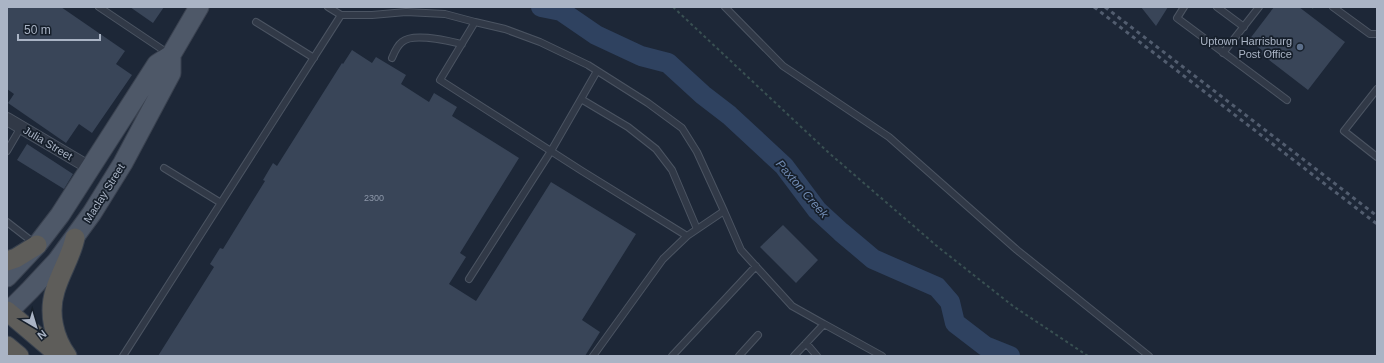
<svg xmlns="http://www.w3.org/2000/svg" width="1384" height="363" viewBox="0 0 1384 363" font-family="Helvetica,sans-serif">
	<rect width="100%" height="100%" fill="#1d2737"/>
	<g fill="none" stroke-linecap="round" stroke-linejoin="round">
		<path stroke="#2f4260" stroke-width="20" d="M 541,7 L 561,11 L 596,35 L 641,56 L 668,63 L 703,95 L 729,115 L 784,166 L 817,210 L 841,232 L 873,259 L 937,287 L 950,302 L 955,323 L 985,346 L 1010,356"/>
	</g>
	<path fill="#394558" d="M 7,7 L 61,7 L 125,51 L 116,64 L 132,75 L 92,133 L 79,124 L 66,143 L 8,103 L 14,94 L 7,89 Z
		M 130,7 L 164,7 L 153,23 Z
		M 1141,7 L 1168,7 L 1156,26 Z
		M 1274,7 L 1299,7 L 1345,42 L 1308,90 L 1260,53 L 1263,51 L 1249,40 Z
		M 352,50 L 372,63 L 376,57 L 406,75 L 401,84 L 429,102 L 434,93 L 457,107 L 452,116 L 519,158 L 460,253 L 466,257 L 449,284 L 476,301 L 551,182 L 636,234 L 582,320 L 600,332 L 585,356 L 158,356 L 214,267 L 210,264 L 220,248 L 223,249 L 265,181 L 263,180 L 273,163 L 277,166 L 342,63 L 343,64 Z
		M 27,144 L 73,174 L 64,189 L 17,160 Z
		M 783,225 L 818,260 L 796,283 L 760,247 Z"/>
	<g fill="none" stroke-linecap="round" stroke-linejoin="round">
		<defs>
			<path id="service" d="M 99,7 L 169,54
				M 328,7 L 341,15 L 372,15 L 406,12 L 445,14 L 475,22 L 440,80 L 582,171 L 687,236 L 724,211 L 741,250 L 792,306 L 824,324
				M 725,7 L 783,66 L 889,137 L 1017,250 L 1149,356
				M 1184,7 L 1177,18 L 1287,100
				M 1217,7 L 1244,27
				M 1333,7 L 1370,34 L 1377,34
				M 256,22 L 314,58
				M 475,22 L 505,29 L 540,42 L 588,65 L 648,103 L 682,128 L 697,152 L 724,211
				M 1223,53 L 1259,7
				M 392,58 C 394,53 398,45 402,42 C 413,32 448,41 462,44
				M 1377,89 L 1344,131 L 1377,157
				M 581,99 L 597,71
				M 7,151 L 21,127
				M 164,168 L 221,203
				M 7,222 L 34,243
				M 469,279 L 551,151 L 581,99 L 628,127 L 656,149 L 672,170 L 697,229
				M 806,343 L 817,356
				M 123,356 L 341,15
				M 593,356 L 663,259 L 687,236
				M 672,356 L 756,266
				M 739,356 L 758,335
				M 794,356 L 824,324 L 882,356"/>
			<path id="minor" d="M 7,119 L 90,168"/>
			<path id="primary" d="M 7,277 L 37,245 L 60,215 L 157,64 L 171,55 L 199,7
				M 7,313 L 30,290 L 57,261 L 92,213 L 123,163 L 171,73 L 171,55"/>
			<path id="trunk" d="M 7,261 L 16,258 L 37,245
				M 7,311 L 60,356
				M 7,346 L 19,356
				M 67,356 C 54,338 48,313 55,291 C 60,273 71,257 75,238"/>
		</defs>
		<use href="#service" stroke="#4b5462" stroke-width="8"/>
		<use href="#minor" stroke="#4b5462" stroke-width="14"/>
		<use href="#primary" stroke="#3a4250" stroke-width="21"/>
		<use href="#trunk" stroke="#38414e" stroke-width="21"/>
		<path stroke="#395052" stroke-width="2" stroke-dasharray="3 3" stroke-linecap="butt" d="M 673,7 L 829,153 L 938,247 L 1013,306 L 1088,356
			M 1312,8 L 1313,7"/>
		<use href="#service" stroke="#313947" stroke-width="6"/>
		<use href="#minor" stroke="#313947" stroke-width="12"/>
		<use href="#primary" stroke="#4e5868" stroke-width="19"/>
		<use href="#trunk" stroke="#5e5d5a" stroke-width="19"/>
		<path stroke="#525d6f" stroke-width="3" stroke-dasharray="4 4" stroke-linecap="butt" d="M 1094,7 L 1377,224
			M 1105,7 L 1377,216"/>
	</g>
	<circle fill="#5c6f8a" stroke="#161f2b" stroke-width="1.5" cx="1300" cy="47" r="4"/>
	<g text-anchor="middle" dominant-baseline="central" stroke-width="3.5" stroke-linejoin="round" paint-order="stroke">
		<g font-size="9" fill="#8e98aa">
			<text x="374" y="198">2300</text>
		</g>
		<g font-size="11" fill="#aab4c5" stroke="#161f2b" text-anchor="end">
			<text x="1292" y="41">Uptown Harrisburg<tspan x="1292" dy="13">Post Office</tspan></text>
		</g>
		<g font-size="11" fill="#aab4c5" stroke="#161f2b">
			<text transform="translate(48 143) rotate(31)">Julia Street</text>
			<text transform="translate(104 193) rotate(-58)">Maclay Street</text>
		</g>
		<g font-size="12" font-style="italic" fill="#6f89b0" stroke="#161f2b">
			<text transform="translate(802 189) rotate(49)">Paxton Creek</text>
		</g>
	</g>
	<rect width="1384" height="363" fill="none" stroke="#aab4c5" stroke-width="16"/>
	<g transform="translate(36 327) rotate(142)" stroke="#161f2b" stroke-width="3" paint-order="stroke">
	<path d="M0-3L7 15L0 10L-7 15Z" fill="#aab4c5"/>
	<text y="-6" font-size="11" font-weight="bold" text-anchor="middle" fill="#aab4c5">N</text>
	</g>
	<path d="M18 34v6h82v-6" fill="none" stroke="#aab4c5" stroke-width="2"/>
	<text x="24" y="34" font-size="12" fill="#aab4c5" stroke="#161f2b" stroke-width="3" paint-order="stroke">50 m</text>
</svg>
